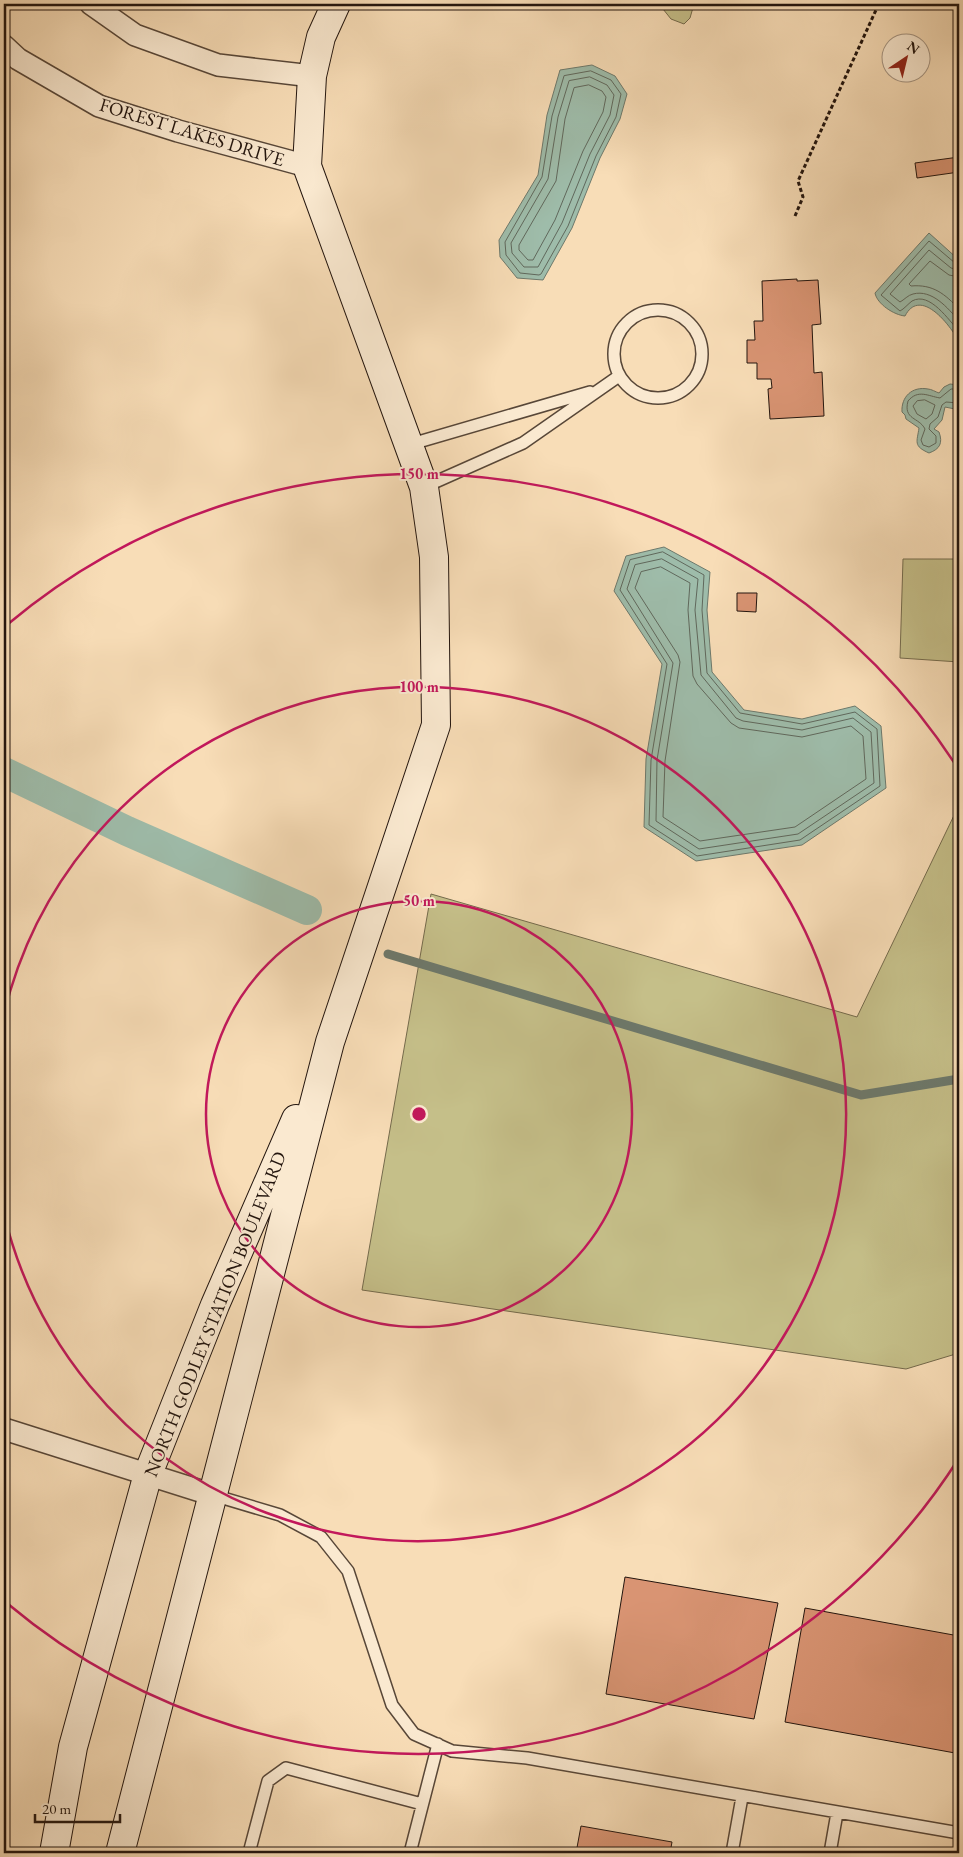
<svg xmlns="http://www.w3.org/2000/svg" width="963" height="1857" viewBox="0 0 963 1857" font-family="'EB Garamond',serif">
	<rect width="100%" height="100%" fill="#f8ddb7"/>
	<filter id="stains"><feTurbulence type="fractalNoise" baseFrequency=".004" numOctaves="4"/><feColorMatrix values="0 0 0 0 .2 0 0 0 0 .09 0 0 0 0 .02 0 0 0 .5 -.17"/></filter>
	<radialGradient id="worn" r=".72"><stop offset=".6" stop-color="#630" stop-opacity="0"/><stop offset="1" stop-color="#630" stop-opacity=".3"/></radialGradient>
	<path fill="#c5bf89" stroke="#746a4c" d="M 659,4 L 694,4 L 690,18 L 684,24 L 671,19 Z
		M 903,559 L 959,559 L 959,662 L 900,658 Z
		M 959,805 L 959,1353 L 906,1369 L 362,1290 L 431,894 L 857,1017 Z"/>
	<path fill="#9ebcaa" stroke="#6d796c" d="M 592,65 L 615,76 L 627,94 L 620,119 L 600,158 L 572,228 L 543,280 L 517,278 L 500,257 L 499,240 L 538,175 L 547,115 L 560,70 Z
		M 929,233 L 959,260 L 959,336 L 955,335 C 945,319 919,289 905,316 C 894,315 877,304 875,293 Z
		M 950,384 L 959,385 L 959,407 L 955,409 L 945,407 L 942,420 L 934,429 L 939,432 C 943,443 940,449 929,453 C 913,446 917,442 919,428 L 906,419 L 905,415 L 902,412 C 901,397 912,386 928,389 C 931,389 936,392 939,393 L 944,387 Z
		M 664,547 L 710,572 L 707,610 L 712,672 L 744,710 L 802,719 L 855,706 L 881,726 L 886,788 L 802,845 L 696,861 L 644,827 L 646,759 L 662,664 L 614,591 L 626,556 Z"/>
	<g fill="none" stroke-linecap="round" stroke-linejoin="round">
		<path stroke="#60685c" stroke-width="1" d="M 591,71 L 611,80 L 621,94 L 616,117 L 596,156 L 568,226 L 541,274 L 539,275 L 520,273 L 506,255 L 505,242 L 542,177 L 552,116 L 564,76 Z
			M 590,77 L 607,85 L 614,95 L 610,115 L 590,154 L 562,223 L 538,267 L 524,267 L 512,253 L 511,243 L 548,179 L 558,117 L 569,81 Z
			M 589,85 L 602,91 L 606,97 L 603,112 L 583,151 L 555,220 L 533,260 L 528,260 L 519,250 L 519,245 L 556,181 L 565,119 L 574,88 Z
			M 959,263 L 955,263 L 929,241 L 881,295 L 900,311 C 904,309 908,304 912,301 C 930,291 949,321 959,331
			M 959,270 L 951,268 L 929,250 L 890,294 L 900,302 C 904,300 908,295 913,294 C 932,289 948,308 959,321
			M 959,277 L 949,275 L 930,261 L 909,284 L 911,286 C 933,284 945,294 959,309
			M 959,389 L 951,389 L 940,398 C 928,396 918,389 908,401 C 903,420 919,417 925,429 L 921,440 L 923,445 L 929,447 L 936,443 L 936,436 L 929,429 L 930,424 L 938,417 L 942,405 L 946,402 L 959,403
			M 925,400 L 935,405 L 932,414 L 926,419 L 917,414 L 913,406 L 917,401 Z
			M 663,552 L 704,575 L 702,610 L 707,673 L 740,713 L 802,724 L 855,712 L 877,729 L 880,786 L 800,840 L 697,856 L 649,825 L 651,760 L 667,664 L 620,590 L 630,560 Z
			M 662,559 L 698,579 L 695,610 L 701,675 L 736,718 L 743,721 L 802,730 L 853,718 L 871,732 L 874,783 L 798,834 L 699,849 L 656,821 L 657,760 L 673,663 L 627,589 L 635,565 Z
			M 661,567 L 690,583 L 688,610 L 693,676 L 697,684 L 731,723 L 739,728 L 802,737 L 851,726 L 863,736 L 866,779 L 795,827 L 700,841 L 663,817 L 665,761 L 680,662 L 678,655 L 635,588 L 641,572 Z"/>
		<path stroke="#6d796c" stroke-width="9" d="M 388,954 L 861,1095 L 959,1079"/>
		<path stroke="#9ebcaa" stroke-width="30" d="M 4,772 L 127,831 L 307,910"/>
	</g>
	<path fill="#d99473" stroke="#23150e" d="M 959,157 L 959,172 L 917,178 L 915,163 Z
		M 797,279 L 797,281 L 818,280 L 821,324 L 812,325 L 814,373 L 822,372 L 824,416 L 770,419 L 768,389 L 772,388 L 771,379 L 757,379 L 757,363 L 747,363 L 747,340 L 755,340 L 754,321 L 763,321 L 762,281 Z
		M 737,593 L 757,593 L 756,612 L 737,611 Z
		M 625,1577 L 778,1603 L 754,1719 L 606,1694 Z
		M 805,1608 L 959,1636 L 959,1727 L 955,1753 L 785,1722 Z
		M 581,1826 L 672,1842 L 670,1853 L 576,1853 Z"/>
	<g fill="none" stroke-linecap="round" stroke-linejoin="round">
		<defs>
			<path id="lane" d="M614 354a44 44 0 1 1 88 0a44 44 0 1 1-88 0Z
				M 408,445 L 590,392
				M 424,487 L 523,443 L 619,376
				M 213,1495 L 280,1515 L 321,1537 L 348,1571 L 392,1705 L 414,1734 L 452,1751 L 527,1758 L 959,1833
				M 249,1853 L 268,1781 L 286,1768 L 422,1804
				M 410,1853 L 438,1744
				M 732,1853 L 742,1797
				M 830,1853 L 837,1813"/>
			<path id="street" d="M 91,4 L 135,35 L 218,65 L 312,76
				M 4,46 L 18,59 L 99,106 L 178,131 L 307,166
				M 4,1429 L 213,1495"/>
			<path id="secondary" d="M 54,1853 L 73,1747 L 148,1474 L 215,1305 L 296,1119
				M 120,1853 L 330,1042 L 436,725 L 434,557 L 424,487 L 307,166 L 312,76 L 321,37 L 336,4"/>
		</defs>
		<use href="#lane" stroke="#584738" stroke-width="14"/>
		<use href="#street" stroke="#584738" stroke-width="24"/>
		<use href="#secondary" stroke="#23150e" stroke-width="30"/>
		<path stroke="#23150e" stroke-width="3" stroke-dasharray="4 2.5" stroke-linecap="butt" d="M 795,216 L 803,197 L 798,181 L 876,10 L 876,4"/>
		<use href="#lane" stroke="#fae9d0" stroke-width="11"/>
		<use href="#street" stroke="#fae9d0" stroke-width="21"/>
		<use href="#secondary" stroke="#fae9d0" stroke-width="28"/>
	</g>
	<g fill="none" stroke="#c2185b" stroke-width="2.5">
		<circle cx="419" cy="1114" r="213"/>
		<path d="M4 1014A427 427 0 1 1 4 1214"/>
		<path d="M959 1458A640 640 0 0 1 8 1604M8 624A640 640 0 0 1 959 770"/>
	</g>
	<g text-anchor="middle" dominant-baseline="central" stroke-width="4" stroke-linejoin="round" paint-order="stroke">
		<g font-size="19" fill="#23150e" stroke="#fae9d0">
			<text transform="translate(192 132) rotate(17)">FOREST LAKES DRIVE</text>
			<text transform="translate(215 1314) rotate(-68)">NORTH GODLEY STATION BOULEVARD</text>
		</g>
	</g>
	<circle cx="419" cy="1114" r="8" fill="#c2185b" stroke="#fae9d0" stroke-width="2.5"/>
	<g font-size="15" text-anchor="middle" font-weight="bold" fill="#c2185b" stroke="#fae9d0" stroke-width="4" stroke-linejoin="round" paint-order="stroke">
		<text x="419" y="479">150 m</text>
		<text x="419" y="692">100 m</text>
		<text x="419" y="906">50 m</text>
	</g>
	<rect width="963" height="1857" fill="none" stroke="#f8ddb7" stroke-width="20"/>
	<rect x="5" y="5" width="953" height="1847" fill="none" stroke="#23150e" stroke-width="2.5"/>
	<rect x="10" y="10" width="943" height="1837" fill="none" stroke="#23150e"/>
	<g transform="translate(906 58) rotate(35)"><circle r="24" fill="#fae9d0" stroke="#a49482"/>
	<path d="M0-4L9 19L0 12L-9 19Z" fill="#8f2418"/>
	<text y="-8" font-size="14" font-weight="bold" text-anchor="middle" fill="#23150e">N</text>
	</g>
	<path d="M35 1814v8h85v-8" fill="none" stroke="#23150e" stroke-width="2.5"/>
	<text x="42" y="1814" font-size="15" fill="#23150e" stroke="#fae9d0" stroke-width="4" paint-order="stroke">20 m</text>
	<rect width="100%" height="100%" filter="url(#stains)"/>
	<rect width="100%" height="100%" fill="url(#worn)"/>
</svg>
